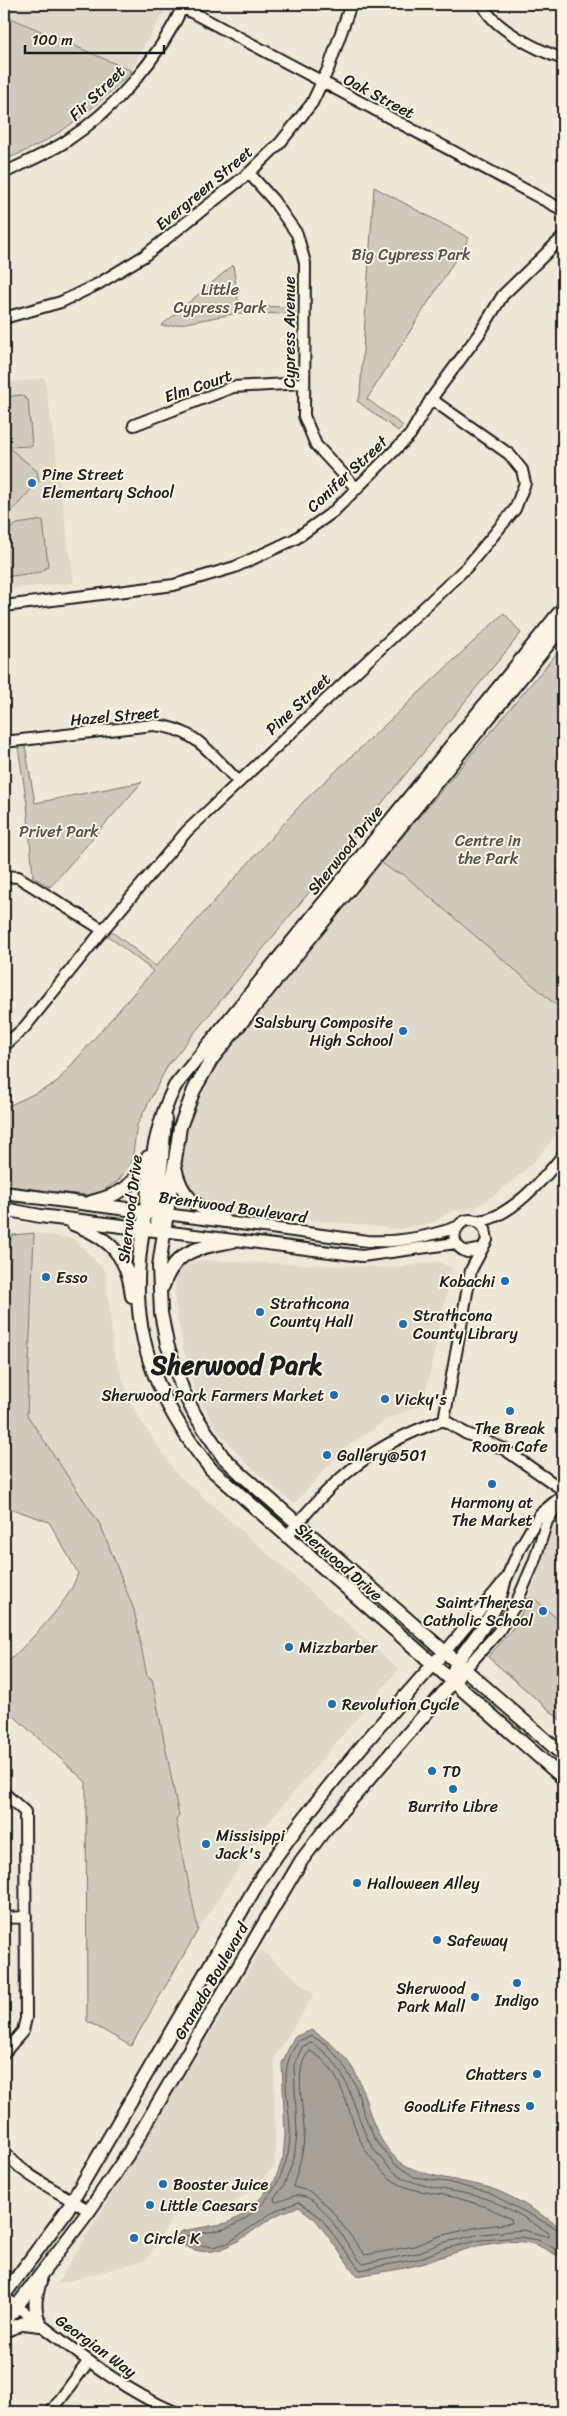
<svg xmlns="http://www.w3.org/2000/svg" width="567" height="2416" viewBox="0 0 567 2416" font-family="Sriracha,sans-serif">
	<rect width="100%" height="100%" fill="#eee8d9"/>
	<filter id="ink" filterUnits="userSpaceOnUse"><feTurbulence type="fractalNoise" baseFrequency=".02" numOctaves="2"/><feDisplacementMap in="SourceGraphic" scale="10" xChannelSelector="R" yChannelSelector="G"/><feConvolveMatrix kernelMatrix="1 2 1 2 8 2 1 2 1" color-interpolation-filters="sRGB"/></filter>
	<g filter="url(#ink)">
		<path fill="#ded9cb" d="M 4,4 L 169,4 L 138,57 L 132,71 L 4,15 Z
			M 45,378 L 74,583 L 4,589 L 4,383 Z
			M 381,862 L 394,872 L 403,874 L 563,1011 L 563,1127 L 532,1164 L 495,1195 L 473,1209 L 450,1211 L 435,1222 L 400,1229 L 219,1210 L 188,1188 L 181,1173 L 181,1153 L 189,1121 L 211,1076 L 227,1051 Z
			M 34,1233 L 74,1239 L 106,1272 L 114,1353 L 133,1409 L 176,1473 L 399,1669 L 271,1819 L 198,1930 L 134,1610 L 27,1415 Z
			M 199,1260 L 397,1268 L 438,1261 L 452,1268 L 424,1400 L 419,1406 L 389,1418 L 342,1450 L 294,1504 L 245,1462 L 219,1432 L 196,1394 L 183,1347 L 175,1304 L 176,1270 Z
			M 563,1518 L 563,1722 L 488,1657 L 516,1624 L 529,1598 L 553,1529 Z
			M 261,1950 L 314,1994 L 275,2057 L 275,2165 L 253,2190 L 219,2211 L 176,2213 L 146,2260 L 57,2284 Z"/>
		<path fill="#cfcabd" stroke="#76736c" d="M 4,15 L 132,71 C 93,109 60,138 9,158 L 4,156 Z
			M 374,187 L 469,238 L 367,399 L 403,426 L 398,431 L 357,401 L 360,395 Z
			M 233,265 L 239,306 L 295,307 L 295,314 L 238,313 L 170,326 L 161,326 Z
			M 21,395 L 28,400 L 32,446 L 8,447 L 37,471 L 39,481 L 9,514 L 4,510 L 4,397 Z
			M 43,520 L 48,566 L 41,572 L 5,577 L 4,533 L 17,524 Z
			M 504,613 L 521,633 L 168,1065 L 137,1125 L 132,1161 L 118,1181 L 95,1196 L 14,1187 L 4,1183 L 4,1108 L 55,1084 L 153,971 L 108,936 L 111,931 L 156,966 L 304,801 Z
			M 563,646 L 563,1011 L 403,874 L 394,872 L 381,862 Z
			M 25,746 L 35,803 L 142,782 L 50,887 L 33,877 L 27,804 L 18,747 Z
			M 34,1233 L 27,1415 L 101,1526 L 134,1610 L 147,1676 L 152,1679 L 179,1816 L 176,1820 L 198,1930 L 131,2046 L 87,2021 L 86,1782 L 4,1707 L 4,1666 C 26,1644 70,1603 78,1573 L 49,1522 L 4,1506 L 4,1247 L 13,1235 Z
			M 529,1598 L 536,1600 L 563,1624 L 563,1722 L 488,1657 L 516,1624 Z"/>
		<path fill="#a7a299" stroke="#6f6c67" d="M 312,2030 C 332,2043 352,2061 360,2083 C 370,2111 375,2141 399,2161 C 419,2177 463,2180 490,2188 C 516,2197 540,2214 563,2229 L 563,2259 C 554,2254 545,2248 536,2245 C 504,2233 451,2254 421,2264 C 401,2270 378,2272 357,2276 L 316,2220 L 299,2207 C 292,2209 284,2211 277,2215 C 243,2234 216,2271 174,2239 L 182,2231 L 227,2223 L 241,2216 L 260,2199 L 275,2180 L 283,2158 L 285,2135 L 282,2063 L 294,2037 Z"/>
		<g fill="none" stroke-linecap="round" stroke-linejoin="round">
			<path stroke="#54524e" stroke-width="1" d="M 311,2043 C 348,2062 351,2105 368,2139 C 372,2149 382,2159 389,2167 C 410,2191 459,2188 489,2200 C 510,2208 530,2221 549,2233 L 549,2237 L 523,2230 L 481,2234 L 441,2243 L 417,2253 L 363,2264 C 347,2249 324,2198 301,2196 C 292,2194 283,2202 275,2202 L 274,2199 L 284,2185 L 294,2159 L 297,2134 L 294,2065 L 302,2047 Z
				M 310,2051 C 343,2067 347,2113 361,2142 C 366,2153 376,2164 384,2173 C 401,2190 421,2191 443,2195 C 467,2200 491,2207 511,2219 L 512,2223 L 478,2227 L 439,2236 L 414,2246 L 365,2255 L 328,2206 L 309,2191 L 293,2187 C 297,2169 303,2158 304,2138 C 306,2116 291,2066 310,2051 Z
				M 563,2232 L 489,2193 L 447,2182 L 414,2177 L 395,2164 L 374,2138 L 363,2111 L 355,2084 L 341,2062 L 327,2045 L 312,2036 L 298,2041 C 294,2048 290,2055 288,2062 C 282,2083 291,2114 290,2135 C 289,2174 266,2211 230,2227 C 217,2232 199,2233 185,2236 L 183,2238 L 187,2243 L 213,2247 L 228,2243 L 276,2210 L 299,2202 L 320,2217 L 360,2270 L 418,2259 L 443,2249 L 481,2240 L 521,2237 L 538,2240 L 563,2253"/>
			<defs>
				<path id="minor" d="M 483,4 C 491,28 540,51 563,59
					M 182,7 L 563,210
					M 4,173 C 24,163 46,154 65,142 C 115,109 159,59 184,4
					M 249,173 L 273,200 L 297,234 L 305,263 L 304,416 L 316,445 L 357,489
					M 4,318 L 61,302 L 98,284 L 144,256 L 249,173 L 280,143 L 312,103 L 329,67 L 351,4
					M 134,425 L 233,387 L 303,383
					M 4,606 L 174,585 L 235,567 L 295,539 L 333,512 L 410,435 L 431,399 L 479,334 L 503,295 L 563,237
					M 4,742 L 153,725 C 195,728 210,753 238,781
					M 4,876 L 18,877 L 103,930
					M 4,1046 L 24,1028 L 103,930 L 187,831 L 468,566 L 515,509 L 525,483 L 522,470 L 509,454 L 431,399
					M 166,1214 L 367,1241 C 399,1243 428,1237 457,1227
					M 477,1221 C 508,1220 545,1178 563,1155
					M 163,1231 L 362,1256 L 456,1243
					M 444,1420 L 471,1270 L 487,1240 L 485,1229 C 466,1203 438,1241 467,1252 L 482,1249
					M 286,1537 C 303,1517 321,1495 341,1478 C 370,1452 407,1432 444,1420 L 465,1433 L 504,1449 L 563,1490
					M 445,1652 L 506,1579 L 521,1546 L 540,1514 L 557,1500
					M 465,1669 L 498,1632 L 516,1604 L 534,1562 L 547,1521 L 563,1497
					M 4,1793 L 25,1812 L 26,2018 L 23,2031 L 4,2053
					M 4,1918 L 26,1917
					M 4,2151 C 22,2176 64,2194 89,2211
					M 4,2297 C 60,2337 111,2385 175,2412
					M 51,2412 L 88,2362"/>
				<path id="major" d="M 563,608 L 175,1086 C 155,1125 151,1164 146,1207 C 142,1236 137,1265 138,1294 C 140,1360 170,1419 211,1469 L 563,1778
					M 563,626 L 211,1060 L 194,1090 L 180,1127 L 159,1266 L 161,1313 L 167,1344 L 183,1391 L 195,1415 L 223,1457 L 242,1475 L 563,1755
					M 175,1167 C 181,1199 198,1207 225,1221
					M 4,1193 L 166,1214
					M 91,1202 C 123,1194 133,1187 148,1157
					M 4,1209 L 40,1216 L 163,1231
					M 157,1221 L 165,1119
					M 73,1224 C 110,1238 128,1256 132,1296
					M 163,1286 C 175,1249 199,1248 233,1241
					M 454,1670 L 457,1662 C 475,1635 498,1614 504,1582
					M 40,2281 C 35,2298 33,2308 40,2325
					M 4,2295 L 67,2210 L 259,1881 C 312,1802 375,1730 438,1659
					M 4,2323 L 89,2211 L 128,2154 L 301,1861 L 323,1832 L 458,1676
					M 4,2331 L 24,2323 L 40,2325"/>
			</defs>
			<use href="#minor" stroke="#1c1c1c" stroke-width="14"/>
			<use href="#major" stroke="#1c1c1c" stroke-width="16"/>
			<use href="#minor" stroke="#fcf5e5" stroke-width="10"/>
			<use href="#major" stroke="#fcf5e5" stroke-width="12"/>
		</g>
	</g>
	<g fill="#1f6fb2" stroke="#fcf5e5" stroke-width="2">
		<circle cx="32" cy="483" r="5"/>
		<circle cx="403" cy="1031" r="5"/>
		<circle cx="46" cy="1277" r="5"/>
		<circle cx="505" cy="1281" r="5"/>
		<circle cx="260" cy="1312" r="5"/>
		<circle cx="403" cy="1324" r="5"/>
		<circle cx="334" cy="1395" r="5"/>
		<circle cx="385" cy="1399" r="5"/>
		<circle cx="510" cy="1411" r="5"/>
		<circle cx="327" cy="1455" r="5"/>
		<circle cx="492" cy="1484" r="5"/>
		<circle cx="543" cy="1611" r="5"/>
		<circle cx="289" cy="1647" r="5"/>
		<circle cx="332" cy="1704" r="5"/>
		<circle cx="432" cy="1771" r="5"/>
		<circle cx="453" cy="1789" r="5"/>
		<circle cx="206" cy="1844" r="5"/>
		<circle cx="357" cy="1883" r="5"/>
		<circle cx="437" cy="1940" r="5"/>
		<circle cx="517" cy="1983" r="5"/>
		<circle cx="475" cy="1997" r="5"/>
		<circle cx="537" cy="2074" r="5"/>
		<circle cx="530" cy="2106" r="5"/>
		<circle cx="163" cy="2184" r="5"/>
		<circle cx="150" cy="2205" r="5"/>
		<circle cx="134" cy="2238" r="5"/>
	</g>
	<g text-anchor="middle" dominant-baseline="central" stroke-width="4" stroke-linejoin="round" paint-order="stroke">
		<g font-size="16" fill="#1c1c1c" stroke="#fcf5e5">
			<text transform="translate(97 93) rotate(-44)">Fir Street</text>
			<text transform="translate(379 96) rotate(28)">Oak Street</text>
			<text transform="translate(204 188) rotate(-40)">Evergreen Street</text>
			<text transform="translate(289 332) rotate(-90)">Cypress Avenue</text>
			<text transform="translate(198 386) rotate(-19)">Elm Court</text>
			<text transform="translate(347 474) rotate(-43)">Conifer Street</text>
			<text transform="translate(298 704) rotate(-43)">Pine Street</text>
			<text transform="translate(115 716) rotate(-5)">Hazel Street</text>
			<text transform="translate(345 850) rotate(-51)">Sherwood Drive</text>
			<text transform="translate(233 1207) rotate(8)">Brentwood Boulevard</text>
			<text transform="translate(130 1209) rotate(-83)">Sherwood Drive</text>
			<text transform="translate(339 1562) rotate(41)">Sherwood Drive</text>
			<text transform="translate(211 1981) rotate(-60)">Granada Boulevard</text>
			<text transform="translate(96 2346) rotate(36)">Georgian Way</text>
		</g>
		<g font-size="16" fill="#52504c" stroke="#fcf5e5">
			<text x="411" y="254">Big Cypress Park</text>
			<text x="220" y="289">Little<tspan x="220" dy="18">Cypress Park</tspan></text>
			<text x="59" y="831">Privet Park</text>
			<text x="488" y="840">Centre in<tspan x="488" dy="18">the Park</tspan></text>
		</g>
		<g font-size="16" fill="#1c1c1c" stroke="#fcf5e5" text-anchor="start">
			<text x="42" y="474">Pine Street<tspan x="42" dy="18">Elementary School</tspan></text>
			<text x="393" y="1022" text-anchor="end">Salsbury Composite<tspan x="393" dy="18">High School</tspan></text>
			<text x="56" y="1277">Esso</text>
			<text x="495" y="1281" text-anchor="end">Kobachi</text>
			<text x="270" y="1303">Strathcona<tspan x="270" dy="18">County Hall</tspan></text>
			<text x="413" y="1315">Strathcona<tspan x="413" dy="18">County Library</tspan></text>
			<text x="324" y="1395" text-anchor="end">Sherwood Park Farmers Market</text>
			<text x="395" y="1399">Vicky's</text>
			<text x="510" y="1428" text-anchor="middle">The Break<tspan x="510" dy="18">Room Cafe</tspan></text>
			<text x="337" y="1455">Gallery@501</text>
			<text x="492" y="1502" text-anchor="middle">Harmony at<tspan x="492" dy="18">The Market</tspan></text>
			<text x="533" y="1602" text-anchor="end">Saint Theresa<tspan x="533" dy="18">Catholic School</tspan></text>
			<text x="299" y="1647">Mizzbarber</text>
			<text x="342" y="1704">Revolution Cycle</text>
			<text x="442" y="1771">TD</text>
			<text x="453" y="1806" text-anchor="middle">Burrito Libre</text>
			<text x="216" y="1835">Missisippi<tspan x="216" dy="18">Jack's</tspan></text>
			<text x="367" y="1883">Halloween Alley</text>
			<text x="447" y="1940">Safeway</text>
			<text x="465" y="1988" text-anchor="end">Sherwood<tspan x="465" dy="18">Park Mall</tspan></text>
			<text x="517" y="2000" text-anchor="middle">Indigo</text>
			<text x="527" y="2074" text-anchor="end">Chatters</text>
			<text x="520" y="2106" text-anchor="end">GoodLife Fitness</text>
			<text x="173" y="2184">Booster Juice</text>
			<text x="160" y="2205">Little Caesars</text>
			<text x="144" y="2238">Circle K</text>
		</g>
		<g font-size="26" font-weight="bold" fill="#1c1c1c" stroke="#fcf5e5">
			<text x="237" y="1365">Sherwood Park</text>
		</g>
	</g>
	<rect width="567" height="2416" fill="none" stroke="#fcf5e5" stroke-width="20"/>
	<rect x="10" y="10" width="547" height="2396" fill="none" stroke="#1c1c1c" stroke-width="2" filter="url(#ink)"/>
	<path d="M25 45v8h139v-8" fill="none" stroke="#1c1c1c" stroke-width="2.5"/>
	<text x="32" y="45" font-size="15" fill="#1c1c1c" stroke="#fcf5e5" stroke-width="4" paint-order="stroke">100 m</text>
</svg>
